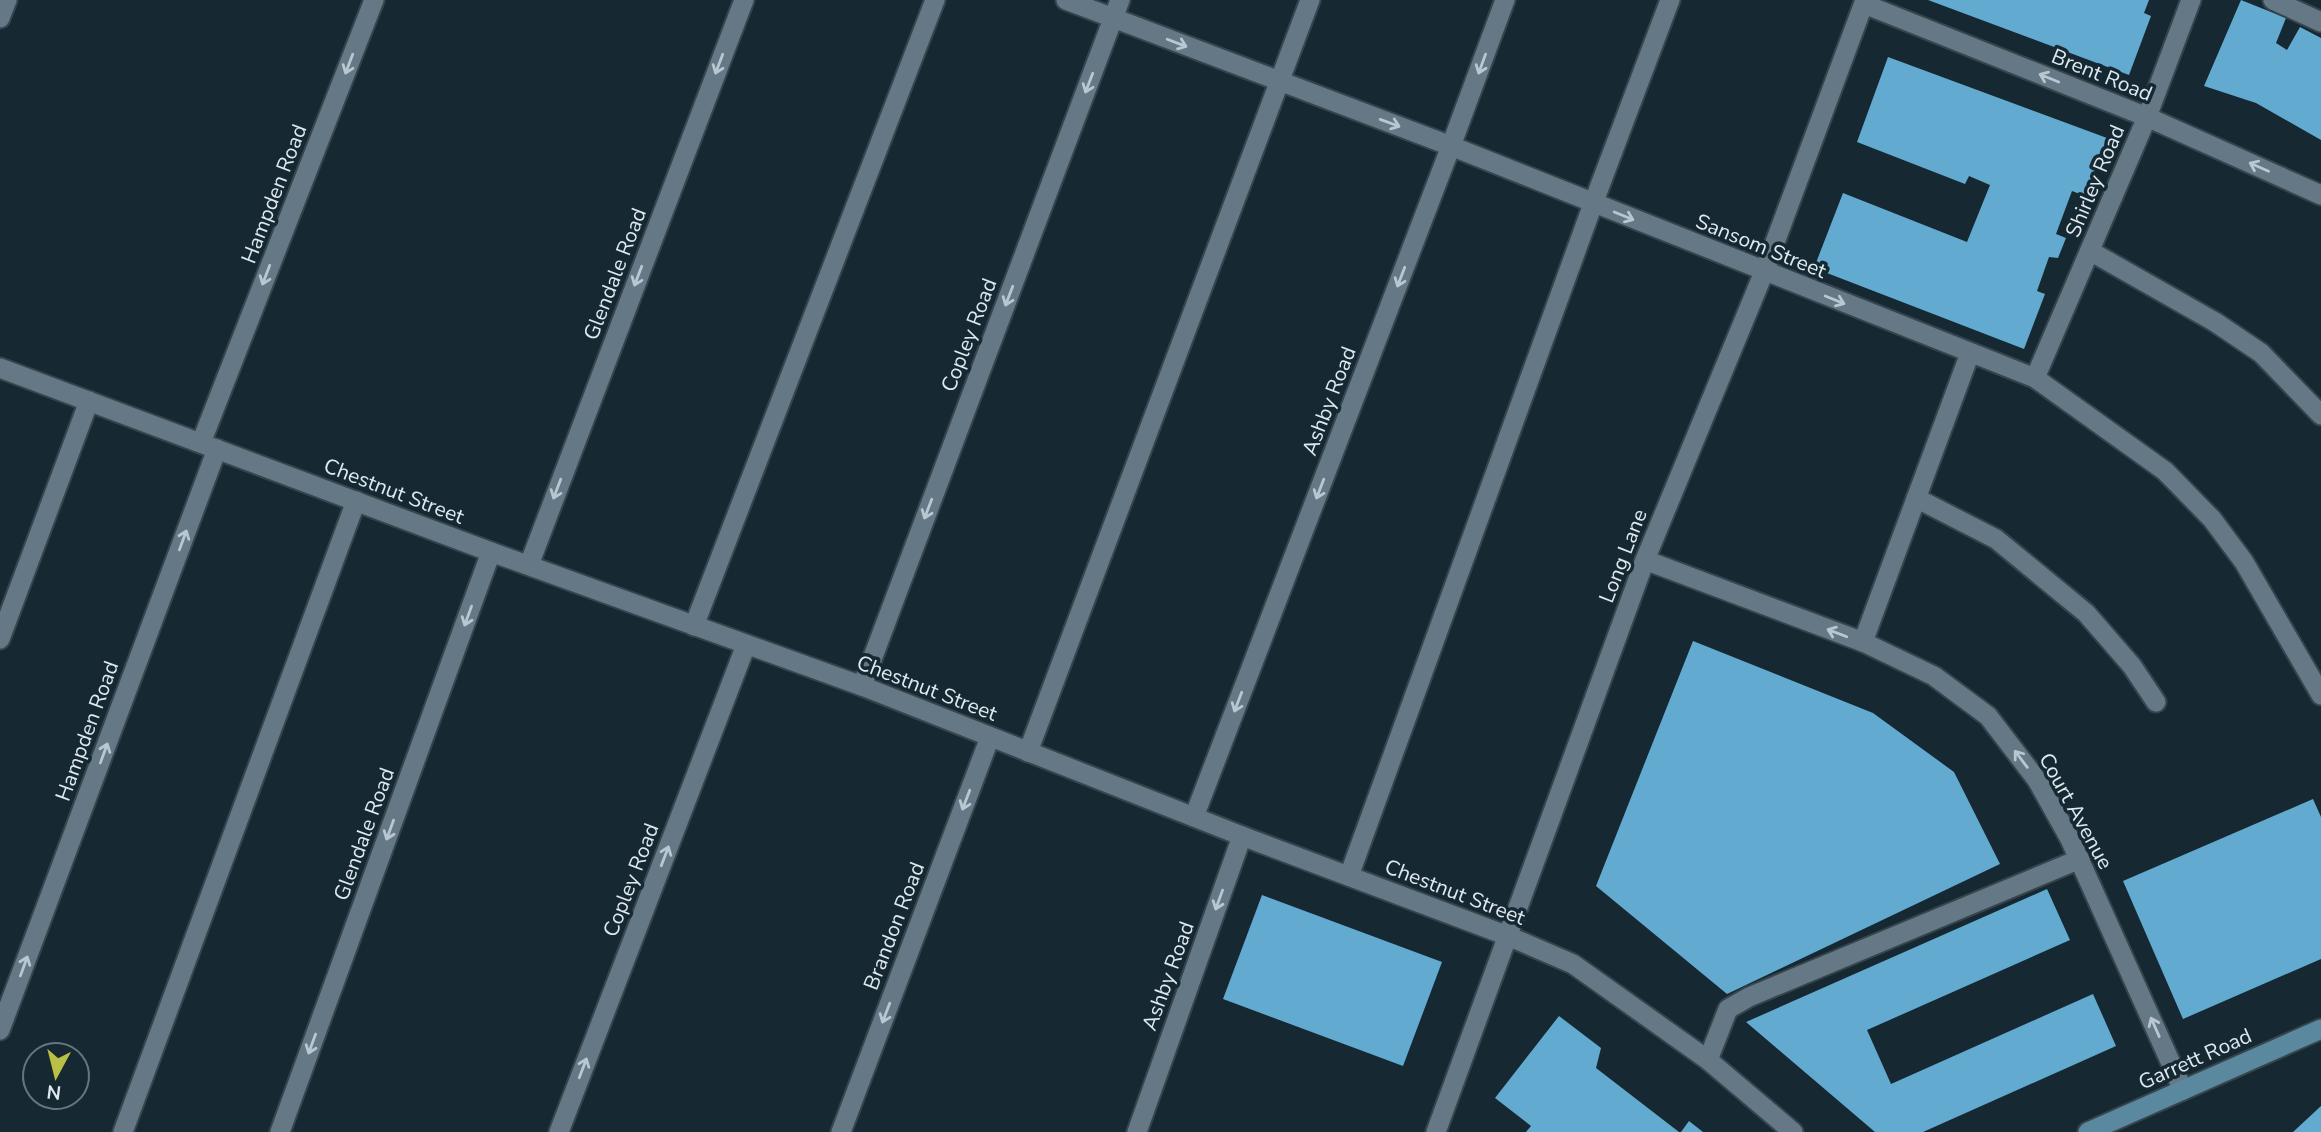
<svg xmlns="http://www.w3.org/2000/svg" width="2321" height="1132" viewBox="0 0 2321 1132" font-family="'Nunito Sans',sans-serif">
	<rect width="100%" height="100%" fill="#162933"/>
	<path fill="#63aad0" d="M 1928,0 L 2149,0 L 2144,13 L 2151,16 L 2129,75 Z
		M 2241,0 L 2286,18 L 2276,43 L 2287,50 L 2300,27 L 2321,38 L 2321,140 L 2256,103 L 2204,86 Z
		M 1888,57 L 2107,138 L 2085,196 L 2072,191 L 2056,234 L 2066,238 L 2058,258 L 2049,257 L 2037,291 L 2045,294 L 2024,349 L 1814,268 L 1843,193 L 1967,242 L 1990,185 L 1969,176 L 1965,184 L 1857,142 Z
		M 1693,641 L 1873,713 L 1954,772 L 2000,864 L 1727,994 L 1596,886 Z
		M 2313,799 L 2321,817 L 2321,959 L 2183,1019 L 2123,881 Z
		M 2047,889 L 2070,940 L 1867,1030 L 1891,1084 L 2093,994 L 2116,1046 L 1923,1132 L 1875,1132 L 1746,1022 Z
		M 1262,895 L 1442,962 L 1403,1066 L 1223,999 Z
		M 1559,1016 L 1601,1048 L 1596,1068 L 1679,1132 L 1526,1132 L 1531,1126 L 1495,1098 Z
		M 2321,1106 L 2321,1132 L 2293,1132 Z
		M 1689,1121 L 1703,1132 L 1681,1132 Z"/>
	<g fill="none" stroke-linecap="round" stroke-linejoin="round">
		<defs>
			<path id="service" d="M 2273,0 L 2321,22
				M 2090,251 L 2215,322 L 2261,353 L 2321,415
				M 1916,498 L 1996,539 L 2086,613 L 2132,666 L 2156,702
				M 694,626 L 935,0
				M 0,639 L 89,401
				M 1863,642 L 1970,353
				M 1028,752 L 1310,0
				M 1349,876 L 1593,204 L 1670,0
				M 1708,1060 L 1728,1009 L 1749,997 L 2080,859
				M 123,1132 L 356,501"/>
			<path id="minor" d="M 1066,0 L 1451,146 L 2035,378 L 2165,471 L 2212,519 L 2244,562 L 2321,695
				M 1864,4 L 2147,117 L 2321,195
				M 0,18 L 7,0
				M 2035,378 L 2147,117 L 2191,0
				M 201,443 L 374,0
				M 1645,560 L 1863,642 L 1934,676 L 1988,716 L 2037,780 L 2070,839 L 2183,1090
				M 529,565 L 744,0
				M 862,686 L 1120,0
				M 1194,817 L 1451,146 L 1505,0
				M 0,1030 L 217,449
				M 280,1132 L 491,552
				M 559,1132 L 746,645
				M 841,1132 L 990,737
				M 1137,1132 L 1242,836"/>
			<path id="tertiary" d="M 0,368 L 491,552 L 862,686 L 1242,836 L 1508,936 L 1573,964 L 1708,1060 L 1793,1132
				M 1436,1132 L 1645,560 L 1764,272 L 1865,0"/>
			<path id="secondary" d="M 2088,1132 L 2321,1029"/>
		</defs>
		<use href="#service" stroke="#36454d" stroke-width="23"/>
		<use href="#minor" stroke="#36454d" stroke-width="23"/>
		<use href="#tertiary" stroke="#36454d" stroke-width="23"/>
		<use href="#secondary" stroke="#36454d" stroke-width="23"/>
		<use href="#service" stroke="#647985" stroke-width="19"/>
		<use href="#minor" stroke="#647985" stroke-width="19"/>
		<use href="#tertiary" stroke="#647985" stroke-width="19"/>
		<use href="#secondary" stroke="#5a889f" stroke-width="19"/>
	</g>
	<defs><path id="oneway-shaft" d="M-6 0H5M1.5-3L5.5 0L1.5 3" fill="none" stroke-width="1.6" stroke-linecap="round" stroke-linejoin="round" transform="scale(1.75)"/></defs>
	<g stroke="#b9c7d0">
		<use href="#oneway-shaft" transform="translate(1177 43) rotate(21)"/>
		<use href="#oneway-shaft" transform="translate(349 64) rotate(111)"/>
		<use href="#oneway-shaft" transform="translate(719 64) rotate(111)"/>
		<use href="#oneway-shaft" transform="translate(1482 64) rotate(110)"/>
		<use href="#oneway-shaft" transform="translate(2049 78) rotate(-158)"/>
		<use href="#oneway-shaft" transform="translate(1089 83) rotate(111)"/>
		<use href="#oneway-shaft" transform="translate(1390 123) rotate(20)"/>
		<use href="#oneway-shaft" transform="translate(2259 167) rotate(-156)"/>
		<use href="#oneway-shaft" transform="translate(1624 216) rotate(22)"/>
		<use href="#oneway-shaft" transform="translate(266 275) rotate(111)"/>
		<use href="#oneway-shaft" transform="translate(638 276) rotate(111)"/>
		<use href="#oneway-shaft" transform="translate(1401 277) rotate(111)"/>
		<use href="#oneway-shaft" transform="translate(1009 296) rotate(111)"/>
		<use href="#oneway-shaft" transform="translate(1835 300) rotate(22)"/>
		<use href="#oneway-shaft" transform="translate(557 489) rotate(111)"/>
		<use href="#oneway-shaft" transform="translate(1320 489) rotate(111)"/>
		<use href="#oneway-shaft" transform="translate(928 509) rotate(111)"/>
		<use href="#oneway-shaft" transform="translate(183 540) rotate(-70)"/>
		<use href="#oneway-shaft" transform="translate(468 616) rotate(110)"/>
		<use href="#oneway-shaft" transform="translate(1837 633) rotate(-159)"/>
		<use href="#oneway-shaft" transform="translate(1238 702) rotate(111)"/>
		<use href="#oneway-shaft" transform="translate(104 753) rotate(-70)"/>
		<use href="#oneway-shaft" transform="translate(2021 759) rotate(-127)"/>
		<use href="#oneway-shaft" transform="translate(966 800) rotate(111)"/>
		<use href="#oneway-shaft" transform="translate(390 830) rotate(110)"/>
		<use href="#oneway-shaft" transform="translate(665 856) rotate(-69)"/>
		<use href="#oneway-shaft" transform="translate(1219 900) rotate(110)"/>
		<use href="#oneway-shaft" transform="translate(24 966) rotate(-70)"/>
		<use href="#oneway-shaft" transform="translate(886 1013) rotate(111)"/>
		<use href="#oneway-shaft" transform="translate(2155 1027) rotate(-114)"/>
		<use href="#oneway-shaft" transform="translate(312 1044) rotate(110)"/>
		<use href="#oneway-shaft" transform="translate(583 1068) rotate(-69)"/>
	</g>
	<g text-anchor="middle" dominant-baseline="central" stroke-width="7" stroke-linejoin="round" paint-order="stroke">
		<g font-size="21" fill="#dee9f0" stroke="#162933">
			<text transform="translate(2102 75) rotate(22)">Brent Road</text>
			<text transform="translate(2095 181) rotate(-67)">Shirley Road</text>
			<text transform="translate(274 194) rotate(-69)">Hampden Road</text>
			<text transform="translate(1761 246) rotate(22)">Sansom Street</text>
			<text transform="translate(615 274) rotate(-69)">Glendale Road</text>
			<text transform="translate(969 335) rotate(-69)">Copley Road</text>
			<text transform="translate(1329 401) rotate(-69)">Ashby Road</text>
			<text transform="translate(394 491) rotate(21)">Chestnut Street</text>
			<text transform="translate(1623 556) rotate(-69)">Long Lane</text>
			<text transform="translate(927 688) rotate(21)">Chestnut Street</text>
			<text transform="translate(87 731) rotate(-70)">Hampden Road</text>
			<text transform="translate(2076 811) rotate(61)">Court Avenue</text>
			<text transform="translate(364 834) rotate(-70)">Glendale Road</text>
			<text transform="translate(631 880) rotate(-69)">Copley Road</text>
			<text transform="translate(1455 892) rotate(21)">Chestnut Street</text>
			<text transform="translate(894 926) rotate(-69)">Brandon Road</text>
			<text transform="translate(1168 976) rotate(-70)">Ashby Road</text>
			<text transform="translate(2195 1059) rotate(-24)">Garrett Road</text>
		</g>
	</g>
	<g transform="translate(56 1076) rotate(187)"><circle r="33" fill="#162933" stroke="#66767f" stroke-width="2"/>
	<path d="M0-5L12 26L0 18L-12 26Z" fill="#bac045"/>
	<text y="-10" font-size="19" font-weight="bold" text-anchor="middle" fill="#dee9f0">N</text>
	</g>
</svg>
